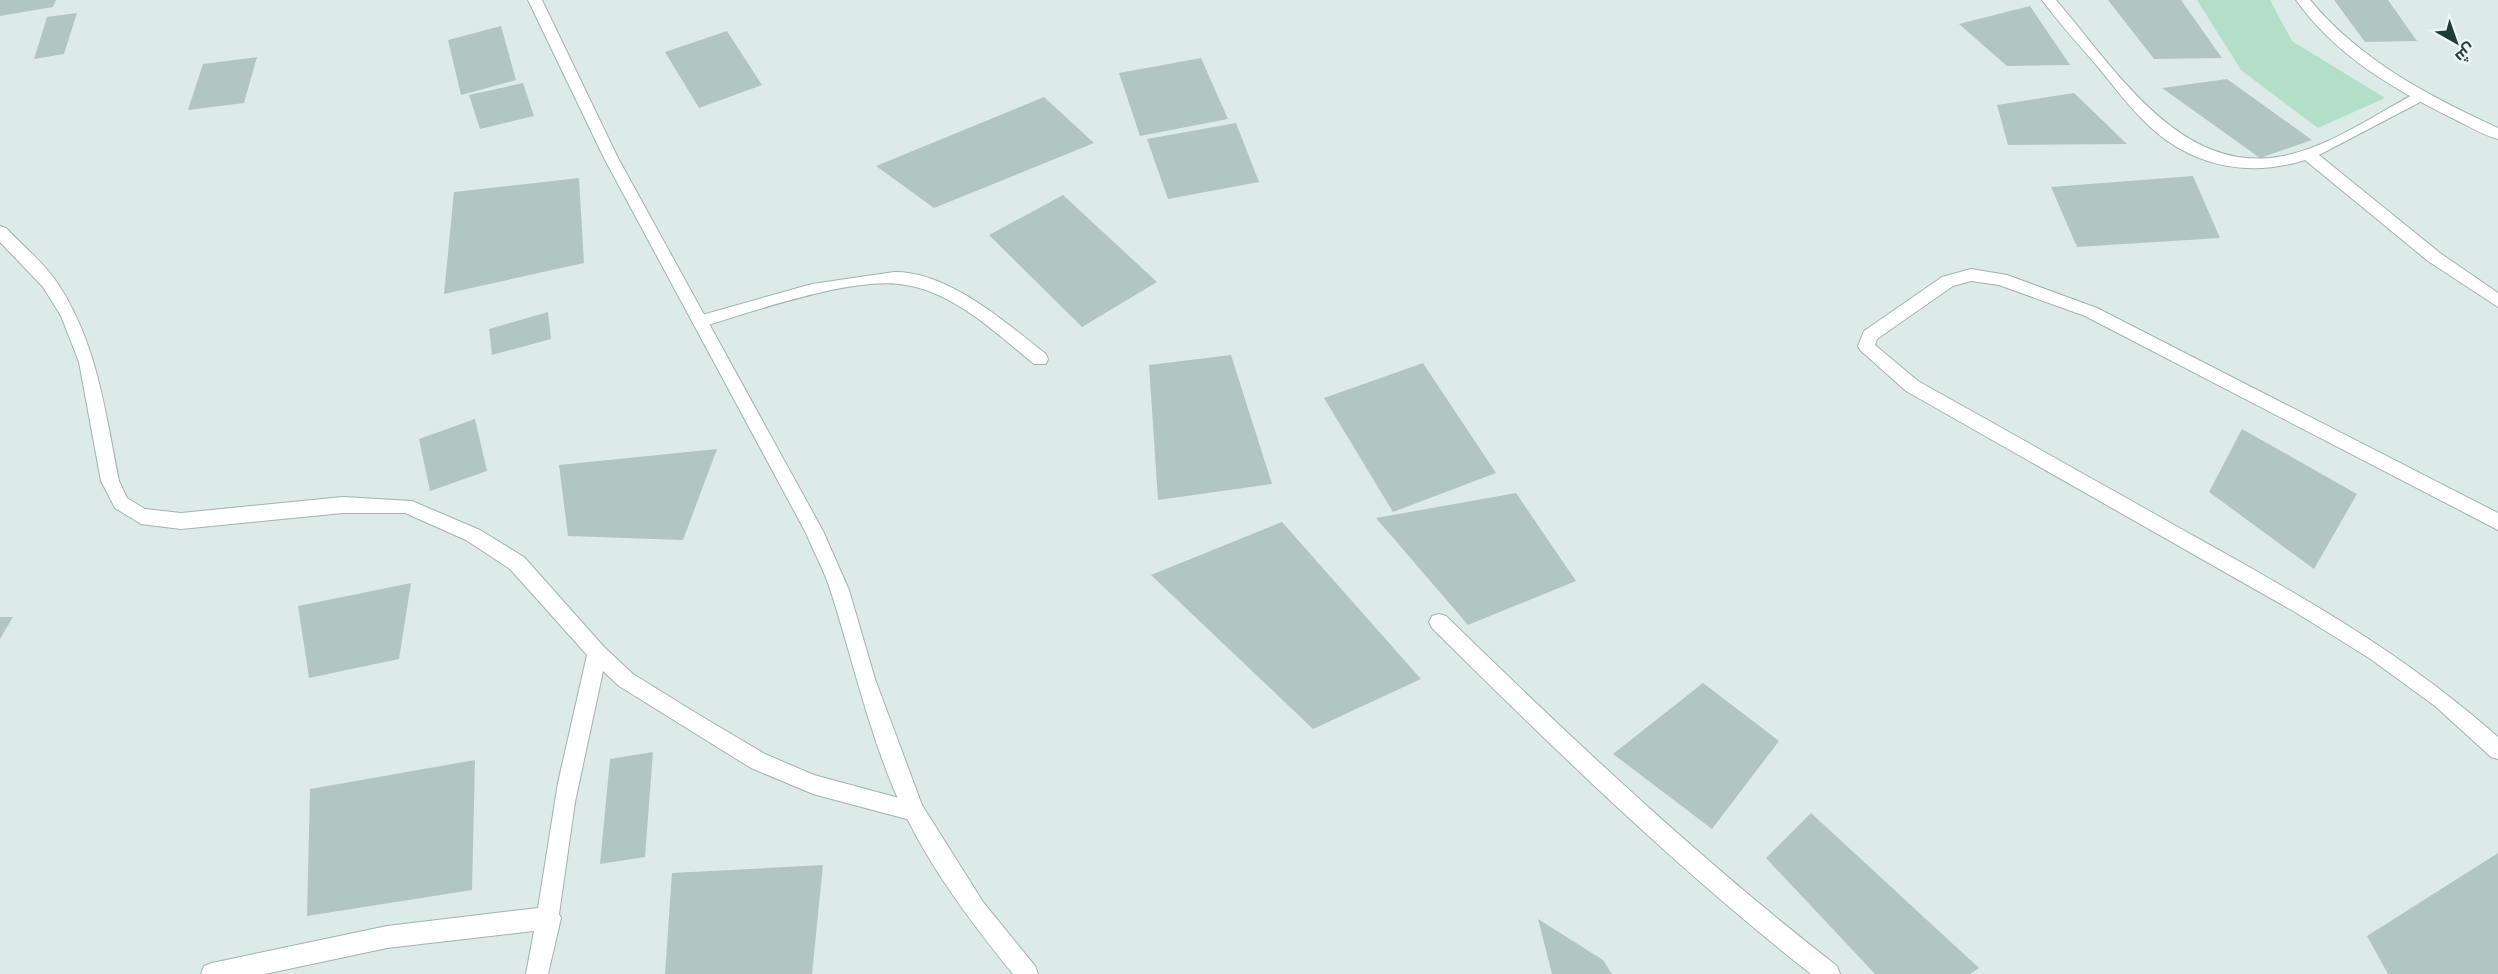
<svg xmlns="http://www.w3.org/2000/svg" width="2498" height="974" viewBox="0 0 2498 974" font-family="'Fira Sans Condensed',Cairo,sans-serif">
	<rect width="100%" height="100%" fill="#ddebe8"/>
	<path fill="#b3dfc8" d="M 2197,0 L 2270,0 L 2292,41 L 2385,98 L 2318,128 L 2241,70 Z"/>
	<path fill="#b2c6c1" d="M 0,0 L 56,0 L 53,7 L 0,16 Z
		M 2108,0 L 2181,0 L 2222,58 L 2154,59 Z
		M 2334,0 L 2388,0 L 2417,41 L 2365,42 Z
		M 2030,6 L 2070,65 L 2007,66 L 1959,24 Z
		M 77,13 L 64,54 L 34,59 L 47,17 Z
		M 501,26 L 516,80 L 461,95 L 448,40 Z
		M 727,31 L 762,85 L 699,108 L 665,52 Z
		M 257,57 L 244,103 L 188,110 L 203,64 Z
		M 1201,58 L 1228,119 L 1140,136 L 1119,73 Z
		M 2227,79 L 2312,140 L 2260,158 L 2162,88 Z
		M 523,83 L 534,116 L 480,129 L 469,95 Z
		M 2074,93 L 2127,144 L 2008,145 L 1997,105 Z
		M 1044,97 L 1094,143 L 934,208 L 876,166 Z
		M 1236,123 L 1259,182 L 1168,199 L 1147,139 Z
		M 2193,176 L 2220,238 L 2077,247 L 2051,187 Z
		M 579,178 L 584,263 L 444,294 L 454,192 Z
		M 1063,195 L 1157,282 L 1082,327 L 989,235 Z
		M 548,312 L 551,339 L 492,355 L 489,329 Z
		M 1231,355 L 1272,484 L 1158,500 L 1149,365 Z
		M 1423,363 L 1496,473 L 1393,512 L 1324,398 Z
		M 475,419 L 487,471 L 430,491 L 419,439 Z
		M 2242,429 L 2357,494 L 2314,569 L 2209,492 Z
		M 717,449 L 683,540 L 568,536 L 559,465 Z
		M 1516,493 L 1576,581 L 1468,625 L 1376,518 Z
		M 1282,522 L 1421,679 L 1313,729 L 1151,575 Z
		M 411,583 L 399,659 L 309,678 L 298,606 Z
		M 0,617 L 13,617 L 0,639 Z
		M 1703,683 L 1779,741 L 1712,829 L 1613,754 Z
		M 653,752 L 645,857 L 600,864 L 610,759 Z
		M 475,760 L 472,890 L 307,916 L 310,789 Z
		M 1811,813 L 1979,968 L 1970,974 L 1875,974 L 1766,858 Z
		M 2498,853 L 2498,974 L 2388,974 L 2367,936 Z
		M 823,865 L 812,974 L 665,974 L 672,873 Z
		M 1538,919 L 1603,960 L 1612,974 L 1552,974 Z"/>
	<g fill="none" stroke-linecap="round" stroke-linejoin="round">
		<defs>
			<path id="minor" d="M 2042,0 L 2056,0 C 2114,67 2180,177 2283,156 C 2329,147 2373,116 2414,94 L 2424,94 L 2426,97 L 2424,100 L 2319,155 L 2440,253 L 2498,293 L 2498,307 L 2428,261 L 2305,160 C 2246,179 2186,165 2142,119 C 2126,103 2112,84 2098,67 C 2079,45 2059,23 2042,0 Z
				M 0,226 L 6,228 C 22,245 43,262 56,281 C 97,341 105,411 119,481 L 127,498 L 145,509 L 181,513 L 343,497 L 412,501 L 480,530 L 524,557 L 604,647 L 633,674 L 691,710 L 765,754 L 814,775 L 921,804 L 924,811 L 921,818 L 914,821 L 813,794 L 751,768 L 619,686 L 603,671 L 575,802 L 559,914 L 561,918 L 548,974 L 526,974 L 534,931 L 387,948 L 265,974 L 201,974 L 204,966 L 212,963 L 387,926 L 538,908 L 558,783 L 587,655 L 510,569 L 466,540 L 405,513 L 343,513 L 181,529 L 141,524 L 115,508 L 101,481 L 79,362 L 61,316 L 43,287 L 0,242 Z
				M 1971,269 L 2007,275 L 2097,308 L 2498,513 L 2498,530 L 2085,316 L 1999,285 L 1971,281 L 1953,286 L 1877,339 L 1875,345 L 1918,381 C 2009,432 2100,483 2192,535 C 2303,597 2402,652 2498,737 L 2498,759 L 2491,757 L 2435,706 L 2369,658 L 2295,612 L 1906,391 L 1860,350 L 1858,346 L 1864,331 L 1942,277 Z
				M 894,272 C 948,271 1006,323 1046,354 L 1048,359 L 1046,364 L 1034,364 C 997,334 955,293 906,285 C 855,275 752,312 701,327 L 693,321 L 695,317 L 812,284 Z
				M 1439,614 L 1446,616 C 1571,738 1698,858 1837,966 L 1840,974 L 1811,974 C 1676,868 1554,749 1432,628 L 1429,622 L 1432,616 Z"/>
			<path id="tertiary" d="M 528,0 L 542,0 L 618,158 L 823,531 L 849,590 L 875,679 L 922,805 L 983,902 L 1035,966 L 1038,974 L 1013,974 C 974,926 933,872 906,816 C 871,744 855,667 831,592 C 825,572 814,553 806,533 L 604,158 Z
				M 2296,0 L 2310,0 C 2361,61 2427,95 2498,128 L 2498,139 C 2482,135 2467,125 2452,118 C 2393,89 2335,55 2296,0 Z"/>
		</defs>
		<use href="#minor" stroke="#a0b3b0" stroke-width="2"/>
		<use href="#tertiary" stroke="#a0b3b0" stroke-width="2"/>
		<use href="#minor" fill="#fff" fill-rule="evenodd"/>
		<use href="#tertiary" fill="#fff" fill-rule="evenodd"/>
	</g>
	<g transform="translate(2456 42) rotate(140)" stroke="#edf7f4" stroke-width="4.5" paint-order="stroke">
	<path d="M0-4.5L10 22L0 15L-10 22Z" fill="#1d3c3a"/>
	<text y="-9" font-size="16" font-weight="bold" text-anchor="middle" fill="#1d3c3a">ش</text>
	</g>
</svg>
